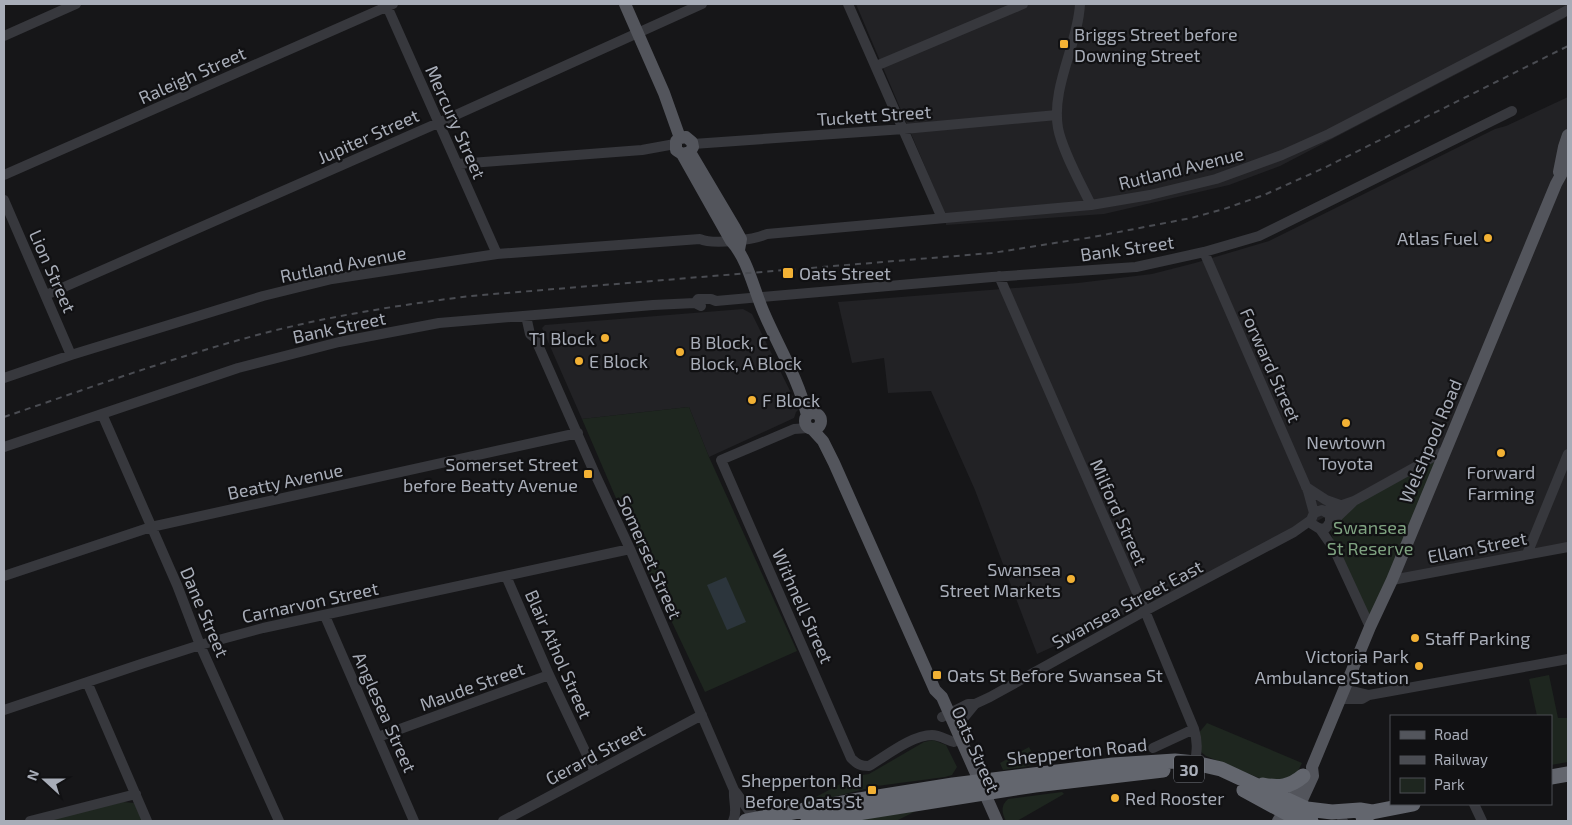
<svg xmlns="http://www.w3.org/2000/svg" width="1572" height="825" viewBox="0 0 1572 825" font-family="'Exo 2',sans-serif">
	<rect width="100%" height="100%" fill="#161618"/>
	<path fill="#222225" d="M 856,4 L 1568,4 L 1568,12 L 1565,18 L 1280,166 L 1229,185 L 1104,214 L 946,225 L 945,214 Z
		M 1568,97 L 1568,543 L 1395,582 L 1449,447 L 1321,519 L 1147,604 L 1037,654 L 975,490 L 931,391 L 888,393 L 884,358 L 852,363 L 838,302 L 1078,283 L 1152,274 L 1195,263 L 1269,241 L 1495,129 L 1506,126 Z
		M 743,309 L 752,314 L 799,409 L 796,412 L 794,418 L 709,457 L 689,407 L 582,419 L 542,328 L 545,325 Z"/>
	<path fill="#1e261f" d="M 689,407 L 709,457 L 797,651 L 705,692 L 643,561 L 582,419 Z
		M 1444,451 L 1371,625 L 1334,547 L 1330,524 L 1356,500 Z
		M 1549,675 L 1558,718 L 1568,718 L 1568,762 L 1551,765 L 1551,716 L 1537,716 L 1529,679 Z
		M 1207,723 L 1302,763 L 1297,773 L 1292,779 L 1264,780 L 1206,756 L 1201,752 L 1198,734 Z
		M 933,740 L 946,745 L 957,767 L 952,775 L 945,777 L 877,786 L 801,805 L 855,776 L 869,774 L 924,742 Z
		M 1029,747 L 1034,756 L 1031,765 L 1024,767 L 1003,770 L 1000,763 Z
		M 1062,792 L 1064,794 L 1017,821 L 1006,821 C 1002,813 1000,806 1008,799 Z
		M 123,802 L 134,803 L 143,821 L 43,821 Z
		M 916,811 L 896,821 L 852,821 Z"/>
	<path fill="#2c353c" d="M 726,577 L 746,622 L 727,630 L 707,585 Z"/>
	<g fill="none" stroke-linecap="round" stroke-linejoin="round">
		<path stroke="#37383d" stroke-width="10" d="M 386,4 L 497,254
			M 848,4 L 942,218
			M 1080,4 C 1078,44 1051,87 1058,128 C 1062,150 1081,184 1091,205
			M 4,36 L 76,4
			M 876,66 L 1023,4
			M 693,144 L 904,129 L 1057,115
			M 457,164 L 642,150 L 675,144
			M 4,175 L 393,4
			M 4,200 L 71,355
			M 1204,252 L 1308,491 L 1314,513
			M 999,276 L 1145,611 L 1194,729 C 1198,742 1197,750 1195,763
			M 46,295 L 438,123 L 702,4
			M 695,303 L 698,299 L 711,299 L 716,301 L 992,277 L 1136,267 L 1204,252 L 1259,236 L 1512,111
			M 526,316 L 530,334 L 535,338 L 595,474 L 630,549 L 734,790 C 743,800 747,813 759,819
			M 4,378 L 71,355 L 263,296 L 332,279 L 497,254 L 700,239 C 713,245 754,240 767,234 L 1091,205 L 1150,195 L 1216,179 L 1282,155 L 1329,134 L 1568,10
			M 102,414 L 177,585 L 200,645 L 279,821
			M 808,428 L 794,429 L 721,460 L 851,758 C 857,764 860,766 869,766 C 886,756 912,735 932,735 C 939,735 947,740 954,742
			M 4,447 L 238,368 L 339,342 L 439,323 L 653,305 L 695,303 L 701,306
			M 1306,487 L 1326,500 L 1340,505
			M 1325,511 L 1354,501 L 1444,451
			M 1330,524 L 1353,502
			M 1320,529 L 1326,528 L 1330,522 L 1330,515 L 1322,510 L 1314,513 L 1311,520 L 1312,524 L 1320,529 L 1334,549 L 1370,627
			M 1527,554 L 1568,454
			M 4,576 L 151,527 L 578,433
			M 506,576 L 549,675 L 595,772
			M 1392,580 L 1568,547
			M 325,616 L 414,821
			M 87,682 L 147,821
			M 1344,689 L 1369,695
			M 1341,699 L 1362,699 L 1369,695 L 1568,659
			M 4,710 L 144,663 L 200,645 L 263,628 L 630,549
			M 942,717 L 968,704 L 975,704 L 990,697 L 1145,611 L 1294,532 L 1311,520
			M 956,727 L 975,704
			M 378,737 L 549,675
			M 1153,748 L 1194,729
			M 1474,804 L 1482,821
			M 30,821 L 136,794
			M 503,821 L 702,715
			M 733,821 C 738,812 733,801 734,790
			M 1342,821 L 1343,821"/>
		<path stroke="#53555c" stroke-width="12" d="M 625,4 L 664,93 L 680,138
			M 690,152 L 735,228 L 741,239 L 739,250
			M 682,154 L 690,152 L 693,147 L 692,142 L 686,137 L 680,138 L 676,141 L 676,150 L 682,154 L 731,241 C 748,259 754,291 764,313 C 779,348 798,378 807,415
			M 1559,172 L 1564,147 L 1568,135
			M805 421a8 8 0 1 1 16 0a8 8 0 1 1-16 0Z
			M 812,429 L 823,441 L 834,463 L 935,690 L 942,697 L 997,821
			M 1296,813 L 1313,776 L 1312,767 L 1370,627 L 1392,580 L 1556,184 L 1568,162
			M 1278,821 L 1294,796 L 1303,775"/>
		<path stroke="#63666e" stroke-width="15" d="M 1551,777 L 1568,774
			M 1263,785 C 1279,788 1290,787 1303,776
			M 1244,790 L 1294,817 L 1311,821
			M 1363,817 L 1372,812 L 1413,804
			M 746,821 L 847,802 L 953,785 L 1113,765 L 1175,761 L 1195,763 L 1221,769 L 1307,809 L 1332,812 L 1360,810 L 1372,812
			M 808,821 L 1035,785 L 1163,770"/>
		<path stroke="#4a4c52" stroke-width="2" stroke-dasharray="6 5" stroke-linecap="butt" d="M 4,417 C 89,388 174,357 261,334 C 329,316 400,305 470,296 L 992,253 L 1093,237 L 1191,218 L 1224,209 L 1264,195 L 1324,168 L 1568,46"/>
	</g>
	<g fill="#f2b134" stroke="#111113" stroke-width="2">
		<rect x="1059" y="39" width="10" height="10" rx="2.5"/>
		<circle cx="1488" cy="238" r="5"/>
		<rect x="782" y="267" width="12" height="12" rx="2.5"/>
		<circle cx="605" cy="338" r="5"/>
		<circle cx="680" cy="352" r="5"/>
		<circle cx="579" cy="361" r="5"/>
		<circle cx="752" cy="400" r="5"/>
		<circle cx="1346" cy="423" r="5"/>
		<circle cx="1501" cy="453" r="5"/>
		<rect x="583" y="469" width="10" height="10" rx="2.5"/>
		<circle cx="1071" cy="579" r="5"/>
		<circle cx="1415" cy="638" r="5"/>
		<circle cx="1419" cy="666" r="5"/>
		<rect x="932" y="670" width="10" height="10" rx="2.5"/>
		<rect x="867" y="785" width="10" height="10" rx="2.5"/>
		<circle cx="1115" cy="798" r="5"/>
	</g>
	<g text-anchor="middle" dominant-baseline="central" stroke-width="4.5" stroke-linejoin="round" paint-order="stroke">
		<rect fill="#111113" stroke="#7b7e86" stroke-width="1" x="1174" y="755.5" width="30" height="27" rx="4"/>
		<g font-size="16" font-weight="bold" fill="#a8adb8">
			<text x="1189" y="769">30</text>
		</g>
		<g font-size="18" fill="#a8adb8" stroke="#111113" text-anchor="start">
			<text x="1074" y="34">Briggs Street before<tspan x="1074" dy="21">Downing Street</tspan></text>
			<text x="1478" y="238" text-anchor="end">Atlas Fuel</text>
			<text x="799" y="273">Oats Street</text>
			<text x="595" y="338" text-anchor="end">T1 Block</text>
			<text x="690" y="342">B Block, C<tspan x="690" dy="21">Block, A Block</tspan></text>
			<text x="589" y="361">E Block</text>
			<text x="762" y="400">F Block</text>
			<text x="1346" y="442" text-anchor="middle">Newtown<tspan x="1346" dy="21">Toyota</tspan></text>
			<text x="578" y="464" text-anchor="end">Somerset Street<tspan x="578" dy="21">before Beatty Avenue</tspan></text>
			<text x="1501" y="472" text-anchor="middle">Forward<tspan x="1501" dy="21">Farming</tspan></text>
			<text x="1061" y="569" text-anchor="end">Swansea<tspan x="1061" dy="21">Street Markets</tspan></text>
			<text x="1425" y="638">Staff Parking</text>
			<text x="1409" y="656" text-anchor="end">Victoria Park<tspan x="1409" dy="21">Ambulance Station</tspan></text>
			<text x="947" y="675">Oats St Before Swansea St</text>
			<text x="862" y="780" text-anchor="end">Shepperton Rd<tspan x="862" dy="21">Before Oats St</tspan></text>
			<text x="1125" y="798">Red Rooster</text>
		</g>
		<g font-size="18" fill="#a8adb8" stroke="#111113">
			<text transform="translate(192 75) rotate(-24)">Raleigh Street</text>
			<text transform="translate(874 115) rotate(-4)">Tuckett Street</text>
			<text transform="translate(456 122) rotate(66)">Mercury Street</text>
			<text transform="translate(368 136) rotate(-24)">Jupiter Street</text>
			<text transform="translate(1181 168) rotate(-14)">Rutland Avenue</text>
			<text transform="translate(1127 248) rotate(-8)">Bank Street</text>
			<text transform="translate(343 264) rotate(-11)">Rutland Avenue</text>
			<text transform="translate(53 271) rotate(66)">Lion Street</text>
			<text transform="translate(339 327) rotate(-12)">Bank Street</text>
			<text transform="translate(1271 365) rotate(66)">Forward Street</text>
			<text transform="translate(1430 441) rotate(-67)">Welshpool Road</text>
			<text transform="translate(285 481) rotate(-12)">Beatty Avenue</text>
			<text transform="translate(1119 512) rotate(66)">Milford Street</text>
			<text transform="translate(1477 547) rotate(-11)">Ellam Street</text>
			<text transform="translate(650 557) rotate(66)">Somerset Street</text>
			<text transform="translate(310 602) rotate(-12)">Carnarvon Street</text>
			<text transform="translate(1127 604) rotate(-28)">Swansea Street East</text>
			<text transform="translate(803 606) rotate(66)">Withnell Street</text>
			<text transform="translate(205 612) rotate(67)">Dane Street</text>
			<text transform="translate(559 654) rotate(66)">Blair Athol Street</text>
			<text transform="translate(472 686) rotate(-20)">Maude Street</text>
			<text transform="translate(385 712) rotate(66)">Anglesea Street</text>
			<text transform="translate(976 749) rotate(66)">Oats Street</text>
			<text transform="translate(1077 751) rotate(-6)">Shepperton Road</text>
			<text transform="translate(595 754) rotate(-28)">Gerard Street</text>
		</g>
		<g font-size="18" fill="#7fa381" stroke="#111113">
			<text x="1370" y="527">Swansea<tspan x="1370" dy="21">St Reserve</tspan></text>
		</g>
	</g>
	<rect width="1572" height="825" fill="none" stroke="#a8adb8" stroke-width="10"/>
	<rect x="1390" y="715" width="162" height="90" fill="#111113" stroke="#4d4f55"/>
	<rect x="1400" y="731" width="25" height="8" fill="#53555c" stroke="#4d4f55"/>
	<text x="1434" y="740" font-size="15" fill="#a8adb8">Road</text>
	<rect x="1400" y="756" width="25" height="8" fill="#4a4c52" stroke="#4d4f55"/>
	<text x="1434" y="765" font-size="15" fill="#a8adb8">Railway</text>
	<rect x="1400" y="778" width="25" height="15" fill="#1e261f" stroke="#4d4f55"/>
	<text x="1434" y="790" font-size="15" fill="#a8adb8">Park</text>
	<g transform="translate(45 780) rotate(291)" stroke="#111113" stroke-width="4" paint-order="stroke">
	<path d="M0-4L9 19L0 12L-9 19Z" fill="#a8adb8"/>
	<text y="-8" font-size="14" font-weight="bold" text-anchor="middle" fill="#a8adb8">N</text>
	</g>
</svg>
